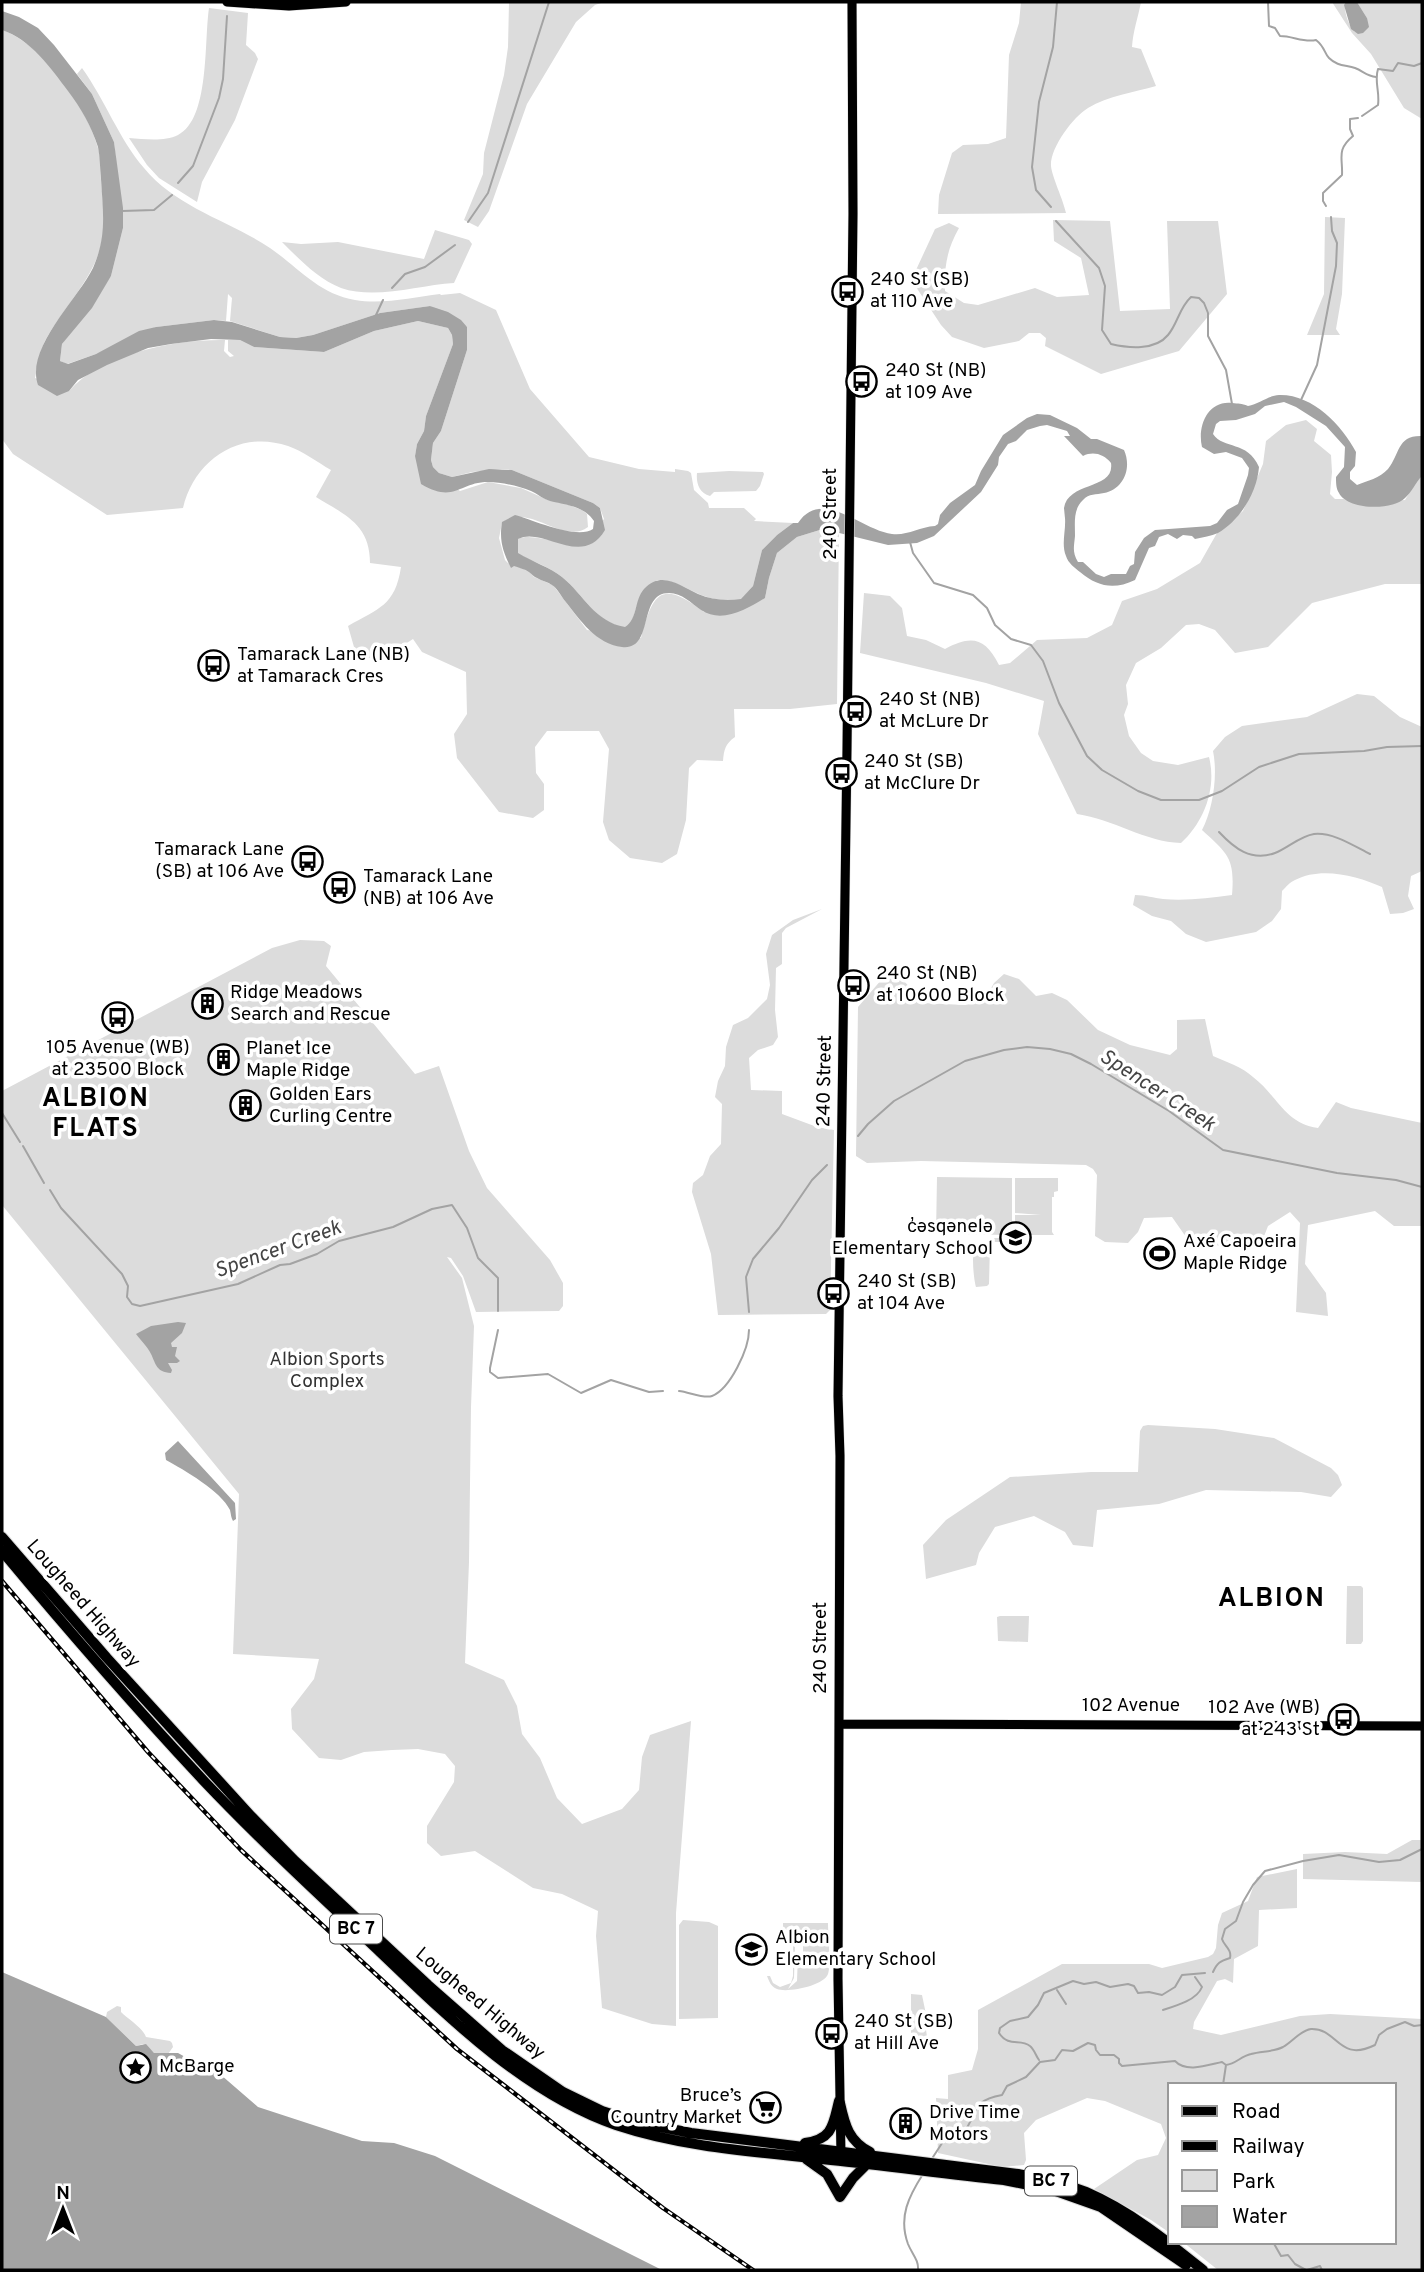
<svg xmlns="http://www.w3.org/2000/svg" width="1424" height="2272" viewBox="0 0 1424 2272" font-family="Overpass,sans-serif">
	<rect width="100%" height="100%" fill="#fff"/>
	<path fill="#dcdcdc" d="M 509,2 L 604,2 L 595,5 L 576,22 L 527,104 L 489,211 L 478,227 L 464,220 L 483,174 L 484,153 L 504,75 L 508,47 Z
		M 1021,2 L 1141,2 C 1138,18 1133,31 1132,47 L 1141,49 L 1156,86 C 1135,92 1108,96 1088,108 C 1073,117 1050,148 1051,166 C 1052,177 1063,199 1066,213 L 938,214 L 939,195 L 952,153 L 963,145 L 988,144 L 1006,138 L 1009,55 L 1019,23 Z
		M 1332,2 L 1346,2 C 1343,10 1348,25 1355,32 L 1367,18 L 1357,2 L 1422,2 L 1422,119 L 1404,108 L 1371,54 L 1352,33 Z
		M 209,8 L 248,13 L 246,45 L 255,53 L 258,59 L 235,120 L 202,182 L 197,202 L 159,178 L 147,165 L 129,138 C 144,139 164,142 178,135 C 210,119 204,41 209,8 Z
		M 2,30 C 42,43 88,109 98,148 C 101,158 100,170 101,180 C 103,206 107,230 98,255 C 86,287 61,311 45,341 C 39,353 38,365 35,378 L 69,391 C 102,353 176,339 225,340 L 224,351 L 230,357 L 234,356 L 228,351 L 228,340 L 240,340 L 254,347 L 324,352 L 374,331 L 418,321 L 448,328 L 452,335 L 453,344 L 426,416 L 424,431 L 417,444 L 415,456 L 460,491 L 488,482 L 521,488 L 548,500 L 566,504 L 582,510 L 587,514 L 588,527 C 563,546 527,501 502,523 L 499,538 L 505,560 L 508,563 L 529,571 L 534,577 L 553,585 L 587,630 L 641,638 C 653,591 662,580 704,612 L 765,598 L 769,578 L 777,553 L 797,537 L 823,529 L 839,531 L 837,704 L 790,709 L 734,709 L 735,737 C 725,744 724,750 723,761 L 697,760 L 689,768 L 686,820 L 677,854 L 662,863 L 630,858 L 609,840 L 603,822 L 609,749 L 599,731 L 547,731 L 535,747 L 536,773 L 544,784 L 544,810 L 533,818 L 499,812 L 457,758 L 454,734 L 467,714 L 466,672 L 422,652 L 413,639 L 379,661 L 356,654 L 348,626 C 379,608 395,606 401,567 L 370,563 C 370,524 345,515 316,497 L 331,470 C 317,462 303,451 288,446 C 239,429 194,461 183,508 L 107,515 L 13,454 L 2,439 Z
		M 82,68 C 105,100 119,139 144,168 C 177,208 228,220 270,248 C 299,268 319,294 355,300 C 383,305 413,297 440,294 L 441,295 L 460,293 L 496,310 L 530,389 L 589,457 L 639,469 L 675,472 L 675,469 L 688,471 L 691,473 L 694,490 L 708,503 L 709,508 L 744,508 L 756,519 L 754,521 L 793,523 L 777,535 L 762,550 L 753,586 L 741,600 C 726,601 714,600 701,595 C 685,588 675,580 657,580 L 639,599 L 631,624 L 625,628 C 595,622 584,595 562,577 C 550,567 532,561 518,554 L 518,539 C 532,532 564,546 582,546 L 604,519 L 600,508 L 593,503 L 512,470 L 502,469 L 472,472 L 452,477 L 439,473 L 433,467 L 431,460 L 433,443 L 441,431 L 467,350 L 467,327 L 430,306 L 380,313 L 313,335 L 296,338 L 280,337 L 230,321 L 232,298 L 228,294 L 226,321 L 214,320 L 156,327 L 96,354 L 67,364 L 60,361 L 62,344 L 111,276 L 123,228 L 114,142 L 92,94 L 77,74 Z
		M 1325,217 L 1345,218 L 1342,294 L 1336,329 L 1340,335 L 1307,335 L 1324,294 Z
		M 1053,220 L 1110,221 L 1120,311 L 1170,309 L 1167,221 L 1218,221 L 1227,294 L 1179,351 L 1101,374 L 1045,346 L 1046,338 L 1040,333 L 1029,333 L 1019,341 L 984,348 L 952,337 L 941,325 L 916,287 L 916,270 L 935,229 L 949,223 L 959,228 C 947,249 944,267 945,291 L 964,303 L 978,305 L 1035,288 L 1057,297 L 1089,295 L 1081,258 L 1054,241 Z
		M 435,230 L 469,240 L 472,244 L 454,283 C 419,285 376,300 341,288 C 318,279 299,259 282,242 L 301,244 L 338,242 L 424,259 Z
		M 1306,420 L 1317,429 L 1314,441 L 1331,455 L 1332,472 L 1330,494 L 1335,499 L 1344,499 L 1356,504 L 1405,500 L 1416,482 L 1422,476 L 1422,584 L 1385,584 L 1312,603 L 1268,647 L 1235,653 L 1215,630 L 1199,624 L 1186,625 L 1161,648 L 1136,663 L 1126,685 L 1128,704 L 1124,715 L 1129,736 L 1141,753 L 1153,761 L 1178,765 L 1209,757 C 1217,788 1204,822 1181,843 C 1145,842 1113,819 1077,814 L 1038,734 L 1044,701 L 986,683 L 860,653 L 864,593 L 890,596 L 902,608 L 907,636 L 926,640 L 945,649 C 971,635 985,637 999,665 L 1010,663 L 1037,640 L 1087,638 L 1112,625 L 1122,601 L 1157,589 L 1200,563 L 1217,533 L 1243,511 L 1263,464 L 1266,441 L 1286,425 Z
		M 729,471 L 763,472 L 764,474 L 760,486 L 756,491 L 714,492 L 710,496 C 699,493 696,483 697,473 Z
		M 1357,694 L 1374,696 L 1400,717 L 1422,727 L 1422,871 L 1411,876 L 1408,896 L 1414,909 L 1403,913 L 1390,914 L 1382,887 C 1358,876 1321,866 1295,880 C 1290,882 1286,887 1282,891 L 1281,909 L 1272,921 L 1256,932 L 1206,942 L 1186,934 L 1171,921 L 1152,916 L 1133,905 L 1135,895 C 1145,895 1154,898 1163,899 C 1186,901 1209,898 1232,895 C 1235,858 1228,854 1202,830 C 1213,809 1218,775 1213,751 L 1225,737 L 1242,726 L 1307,717 Z
		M 822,909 L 786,928 L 782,933 L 782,964 L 776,968 L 775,1010 L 778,1037 L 773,1045 L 758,1050 L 749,1058 L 751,1090 L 782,1091 L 782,1114 L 817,1127 L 834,1130 L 830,1310 L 826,1314 L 718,1315 L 711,1254 L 692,1192 L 693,1183 L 703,1175 L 710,1156 L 721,1144 L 722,1104 L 715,1097 L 718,1081 L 725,1066 L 726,1047 L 733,1025 L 748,1018 L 767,999 L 770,985 L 766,954 L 772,935 L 793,920 Z
		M 300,940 L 324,941 L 331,946 L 326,966 L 415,1074 L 439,1066 L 469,1151 L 487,1188 L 550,1260 L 563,1283 L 563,1306 L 559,1311 L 476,1312 L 463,1276 L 451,1258 L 447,1257 L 462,1278 L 474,1326 L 471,1407 L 469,1562 L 465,1663 L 504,1680 L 517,1706 L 522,1734 L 540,1758 L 557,1798 L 582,1824 L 622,1809 L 639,1790 L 642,1757 L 650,1735 L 691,1721 L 676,1913 L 676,2026 L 652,2024 L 602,2008 L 596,1936 L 598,1911 L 562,1894 L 533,1888 L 475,1851 L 441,1856 L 427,1843 L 427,1826 L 454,1782 L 455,1766 L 445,1754 L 418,1749 L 392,1750 L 364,1752 L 341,1760 L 319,1758 L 292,1729 L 291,1709 L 314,1679 L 319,1659 L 233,1654 L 239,1494 L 2,1205 L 2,1091 L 272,948 Z
		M 888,972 L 899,975 L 923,1003 L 965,1005 L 983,1002 L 994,983 L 1004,974 L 1019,979 L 1036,996 L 1052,993 L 1067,1000 L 1098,1030 L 1130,1045 L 1170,1055 L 1177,1049 L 1177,1020 L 1205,1019 L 1213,1056 C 1227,1062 1242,1067 1253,1077 C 1277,1095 1285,1124 1318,1128 L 1336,1102 L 1351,1108 L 1422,1123 L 1422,1226 L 1394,1226 L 1375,1211 L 1308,1225 L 1305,1264 L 1326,1293 L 1328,1316 L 1296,1312 L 1300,1223 L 1290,1212 L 1268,1226 L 1261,1244 L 1246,1250 L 1196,1242 L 1186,1237 L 1172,1217 L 1144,1218 L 1138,1232 L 1128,1243 L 1105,1242 L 1095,1236 L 1097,1175 L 1093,1169 L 1086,1165 L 921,1161 L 867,1163 L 856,1156 L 858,1007 Z
		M 937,1177 L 1012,1178 L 1012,1235 L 936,1234 Z
		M 1015,1178 L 1058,1178 L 1058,1191 L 1054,1192 L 1054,1197 L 1052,1197 L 1052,1232 L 1054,1235 L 1029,1235 L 1027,1241 L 1024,1242 L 992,1242 L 992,1238 L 1015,1238 L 1015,1215 L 1041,1215 L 1015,1213 Z
		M 981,1245 L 990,1245 L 989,1284 L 987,1286 L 976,1287 C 974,1281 971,1254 975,1249 C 977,1247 979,1246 981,1245 Z
		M 1148,1425 L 1215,1429 L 1274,1438 L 1331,1468 L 1338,1475 L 1342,1485 L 1331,1497 L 1301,1492 L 1206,1490 L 1159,1504 L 1097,1510 L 1093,1547 L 1073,1545 L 1065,1532 L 1034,1516 L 995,1527 L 979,1553 L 976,1565 L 926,1579 L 923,1545 L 946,1520 L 1010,1477 L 1091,1472 L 1138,1472 L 1140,1431 L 1143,1426 Z
		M 1347,1586 L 1361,1586 L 1363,1588 L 1363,1641 L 1361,1644 L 1346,1644 Z
		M 1000,1616 L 1029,1616 L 1028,1642 L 998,1641 L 997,1617 Z
		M 1412,1840 L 1422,1840 L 1422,1882 L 1303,1879 L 1303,1854 L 1345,1852 L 1387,1854 Z
		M 1297,1869 L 1297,1908 L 1259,1910 L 1258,1946 L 1234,1959 L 1233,1983 L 1225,1979 L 1217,1981 L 1194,2022 L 1193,2029 L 1221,2035 L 1300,2016 L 1330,2014 L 1422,2019 L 1422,2270 L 1218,2270 L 1183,2242 L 1394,2242 L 1394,2085 L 1170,2085 L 1170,2233 L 1151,2220 L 1094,2189 L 1137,2160 L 1158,2155 L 1166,2138 L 1161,2124 L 1105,2101 L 1087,2098 L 1036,2120 L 1024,2133 L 1026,2160 L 1024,2165 L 1002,2167 L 938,2153 L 936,2098 L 948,2099 L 948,2075 L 972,2070 L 978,2049 L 978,2010 L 1062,1964 L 1149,1964 L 1162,1968 L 1208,1957 L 1213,1954 L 1216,1948 L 1218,1925 L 1222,1913 L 1248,1901 L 1257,1877 Z
		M 683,1920 L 709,1922 L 718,1926 L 718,2018 L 679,2019 L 679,1925 Z
		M 783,1923 L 828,1923 C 828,1934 831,1966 828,1974 C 824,1986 787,1993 777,1989 C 771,1987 769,1981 767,1976 L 770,1976 L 773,1983 L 780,1987 L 791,1983 L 793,1976 L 793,1945 L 795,1947 L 794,1978 L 788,1989 L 797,1981 L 798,1954 L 803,1954 L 803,1941 L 821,1939 L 793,1935 L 783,1927 Z
		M 911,1994 L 922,1995 L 927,2019 L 917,2019 L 916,2022 L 925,2022 L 927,2037 L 911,2038 Z
		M 117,2006 L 121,2007 L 121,2012 C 128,2019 143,2028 146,2037 L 170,2041 L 172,2043 L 173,2047 L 168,2054 L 154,2053 L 143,2044 L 136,2046 L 106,2017 L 107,2012 Z"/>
	<path fill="#a3a3a3" d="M 1346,2 L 1357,2 L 1367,18 L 1369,27 L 1363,33 L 1358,34 L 1351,29 L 1344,5 Z
		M 2,11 L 19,17 L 38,28 L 54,45 L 92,94 L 114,142 L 123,208 L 123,228 L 111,276 L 92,308 L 62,344 L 60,361 L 68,364 L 96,354 L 139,331 L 156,327 L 214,320 L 232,322 L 280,337 L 296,338 L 313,335 L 380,313 L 430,306 L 448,312 L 461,320 L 467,327 L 467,350 L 441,431 L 433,443 L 431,460 L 433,467 L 439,473 L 452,477 L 489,469 L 512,470 L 593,503 L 600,508 L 605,530 C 582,569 543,526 518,539 L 518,553 C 531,561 551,568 562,577 C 584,595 595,622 625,627 C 638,619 634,600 644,589 C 662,570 680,586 698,594 C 712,600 726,601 741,599 L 753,586 L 762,550 L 777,535 L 793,523 L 798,523 C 822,487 861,530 892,534 C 907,536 919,527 935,526 L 938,524 L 940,515 L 950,503 L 975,485 L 981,471 L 1003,435 L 1027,418 L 1037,414 L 1050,415 L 1077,428 L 1091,439 L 1097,439 L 1124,450 C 1132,468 1124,489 1104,493 C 1096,495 1089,493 1083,500 C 1073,509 1075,523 1075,536 C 1074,547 1072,552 1078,562 L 1083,562 L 1096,574 L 1104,577 L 1111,574 L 1126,574 L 1130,566 L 1134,564 L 1135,552 L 1144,538 L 1155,530 L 1210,526 L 1217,523 L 1227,510 L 1238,504 L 1248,475 L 1249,468 L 1242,458 L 1226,452 L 1214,454 L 1202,447 C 1197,426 1208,400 1232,403 C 1239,404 1241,403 1248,406 C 1259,404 1267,396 1279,395 C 1312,394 1342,425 1356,452 L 1355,466 L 1350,472 L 1350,479 L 1357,485 C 1367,481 1380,478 1388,469 C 1400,454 1397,435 1422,436 L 1422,476 C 1415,483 1412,492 1405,498 C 1393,511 1347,510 1339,493 C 1336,489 1336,482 1336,477 L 1344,467 L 1345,447 L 1326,426 L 1296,407 L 1284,402 L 1265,406 L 1255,414 L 1236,420 L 1220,421 L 1216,424 L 1213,434 C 1224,450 1247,440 1259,467 C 1257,493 1240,520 1218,533 C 1211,536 1203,537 1195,539 L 1192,536 L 1183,535 L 1177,539 L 1168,534 L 1159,537 L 1155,546 L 1149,548 L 1135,580 C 1114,590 1098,587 1080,572 C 1075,568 1068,563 1066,556 C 1061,544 1066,531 1065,518 C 1065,518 1064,508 1064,508 C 1068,481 1115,490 1111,463 C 1104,454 1093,451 1083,456 L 1064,436 L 1070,436 L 1067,431 L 1047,425 L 1040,426 L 1027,430 L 1016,441 L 1008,444 L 999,457 L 998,465 L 981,492 L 934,536 L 917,543 L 888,545 L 823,529 L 797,537 L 777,553 L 769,578 L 765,598 C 747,609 722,624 701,610 C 691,603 682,593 669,593 C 637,593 655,651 622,647 C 596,644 580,620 565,601 C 561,596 557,588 552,585 C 548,582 542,581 537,578 C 534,577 532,574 529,572 C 525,569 519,568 514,566 L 511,568 C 503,552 499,541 502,522 L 515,515 C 533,520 577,540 593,529 L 594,521 C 584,506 566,505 550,501 C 543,499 538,494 531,491 C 519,486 501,482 488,482 C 459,482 455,504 421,484 L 415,456 L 417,444 L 424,431 L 426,416 L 453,344 L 452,335 L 448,328 L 418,321 L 374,331 L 324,352 L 254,347 L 240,340 L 211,339 L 171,344 L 148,348 L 107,365 L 78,380 L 69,391 L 57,396 L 38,385 C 25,348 78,299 93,268 C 107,236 103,213 101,179 C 100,169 100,157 98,147 C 91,126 81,108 68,91 C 51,68 30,39 2,30 Z
		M 178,1322 L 186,1323 L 182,1333 L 171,1343 L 172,1347 L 177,1347 L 175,1356 L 180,1361 L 177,1363 L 168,1363 L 172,1370 L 171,1373 C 156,1372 156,1364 151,1354 C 148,1347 141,1341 136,1334 L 151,1326 Z
		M 178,1441 L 235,1503 L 236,1519 L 233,1521 C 231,1518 231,1514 230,1510 C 221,1491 184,1470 166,1460 L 165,1453 Z
		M 2,1972 L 106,2017 L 136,2046 L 146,2044 L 154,2053 L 178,2053 L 187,2058 L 206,2062 L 258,2107 L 362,2141 L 394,2143 L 435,2156 L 662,2270 L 2,2270 Z"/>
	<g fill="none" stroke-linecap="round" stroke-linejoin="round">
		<path stroke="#a3a3a3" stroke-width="2" d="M 1268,2 L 1269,26 L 1275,28 L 1280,36 C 1293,36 1304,43 1316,40 C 1325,47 1324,53 1329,58 C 1337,66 1345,65 1355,68 C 1363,71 1367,76 1376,77
			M 1421,2 L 1422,3
			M 1362,116 L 1378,105 C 1380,92 1374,81 1378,69 L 1393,71 L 1398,63 L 1414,66 L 1422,63
			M 178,183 L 193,166 L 219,98 L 223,79 L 227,16
			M 1326,206 L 1323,201 L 1323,193 L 1342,175 C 1343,158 1336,150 1353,136 L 1350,129 L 1350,119 L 1358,118
			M 1051,207 L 1036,190 L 1032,167 L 1039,102 L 1053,47 L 1057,2
			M 122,211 L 154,210 L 172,195
			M 1056,221 L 1099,268 L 1105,286 L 1102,330 L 1111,344 C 1128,348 1155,351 1168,335 C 1178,323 1179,308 1191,297 L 1199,298 L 1204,303 L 1208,313 L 1208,336 L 1226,370 L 1232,404
			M 468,222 L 488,193 L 549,2
			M 392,288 L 405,274 L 425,267 L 455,245
			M 376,315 L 383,300
			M 1301,400 L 1317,365 L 1336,266 L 1337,243 L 1332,231 L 1331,217
			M 910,542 L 913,553 L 934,583 L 973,595 L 987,608 L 995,625 L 1011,639 L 1031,645 L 1043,661 L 1059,703 L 1087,756 L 1102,770 L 1138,791 L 1161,800 L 1199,800 L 1222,791 L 1259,767 L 1299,754 L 1364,751 L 1387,747 L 1422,746
			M 1219,832 C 1234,848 1251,862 1275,853 C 1288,848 1300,836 1314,834 C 1333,832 1354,846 1370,854
			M 2,1113 L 20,1142
			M 858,1136 L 868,1124 L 894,1101 L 965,1061 L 1004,1050 L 1027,1047 L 1050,1049 L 1071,1054 L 1091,1064 L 1169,1111 L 1223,1150 L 1337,1173 L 1396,1180 L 1422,1187
			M 23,1146 L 44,1183
			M 50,1190 L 61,1208 L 122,1274 L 128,1286 L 127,1297 L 132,1304 L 140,1306 L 238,1284 L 280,1265 L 290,1264 L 317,1254 L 339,1241 L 393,1227 L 432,1209 L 452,1205 L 467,1228 L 478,1258 L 498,1278 L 498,1311
			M 749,1312 L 746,1277 L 753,1259 L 779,1228 L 812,1180 L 827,1165
			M 498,1330 L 490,1368 L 490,1372 L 498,1378 L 548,1374 L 581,1393 L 611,1380 L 649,1392 L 663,1391
			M 679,1391 C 689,1392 704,1399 712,1396 C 730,1389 749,1349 749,1330
			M 1213,1972 C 1217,1963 1220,1961 1230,1958 C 1232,1949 1224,1946 1222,1939 L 1225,1929 L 1236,1921 L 1243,1902 L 1253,1885 L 1265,1871 L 1303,1861 L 1339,1855 L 1379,1862 L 1400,1860 L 1422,1849
			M 1057,1990 L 1066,2004
			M 1163,2010 C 1176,2006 1197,2000 1202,1987 L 1195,1977
			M 1039,2060 C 1036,2056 1034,2049 1030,2046 C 1020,2038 1009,2048 999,2033 L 1000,2028 L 1010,2021 L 1028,2017 L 1038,2005 L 1044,1993 L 1073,1981 L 1084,1984 L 1096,1982 L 1110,1987 L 1128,1984 L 1134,1986 L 1138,1993 L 1149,1992 L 1162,1995 L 1175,1987 L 1182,1975 L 1205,1973
			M 1226,2065 C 1236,2064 1241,2056 1251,2054 C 1262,2051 1273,2052 1283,2047 C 1292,2042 1301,2030 1311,2029 C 1338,2028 1338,2063 1375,2045 L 1379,2035 L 1387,2029 L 1405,2022 L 1414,2026 L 1422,2025
			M 933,2157 L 948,2134 L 955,2132 L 963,2133 C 979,2114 969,2101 1002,2095 L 1007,2086 L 1026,2077 L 1040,2062 L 1055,2060 L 1062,2050 L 1073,2051 L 1088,2043 L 1095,2045 L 1096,2050 L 1100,2055 L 1114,2055 L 1119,2059 L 1119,2063 L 1122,2066 L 1175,2061 C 1186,2073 1208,2065 1222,2062 L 1226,2065 L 1223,2085
			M 1273,2242 L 1281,2256 L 1288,2255 L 1295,2264 L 1306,2270
			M 918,2270 C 919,2260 912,2254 908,2244 C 898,2217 909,2196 923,2174
			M 1307,2270 L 1320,2266 L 1322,2270"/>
		<defs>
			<path id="major" d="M 227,2 L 289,6 L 346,2
				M 839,1724 L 1422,1726
				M 841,2156 L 838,1979 L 840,1456 L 838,1396 L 847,749 L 853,214 L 852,2"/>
			<path id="highway" d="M 2,1537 L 107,1658 L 251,1816 L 295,1861 L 428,1985 L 502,2050 L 563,2092 L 602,2111 L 636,2122 L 691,2133 L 1018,2174 C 1041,2179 1064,2183 1086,2192 C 1130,2211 1167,2241 1203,2270
				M 2,1551 C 67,1629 134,1706 203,1780 C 259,1839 318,1894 377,1949 C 446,2015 525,2094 616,2125 C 685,2148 759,2152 831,2160 C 889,2166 946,2174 1004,2180 L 1053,2190 L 1101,2207 L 1186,2265
				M 840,2103 C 845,2126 849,2141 870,2152
				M 805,2143 C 833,2139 833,2125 839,2101
				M 806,2159 L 827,2174 L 840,2197 L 853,2178 L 867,2164"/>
		</defs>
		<use href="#major" stroke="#dbdbdb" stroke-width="10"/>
		<use href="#highway" stroke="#dbdbdb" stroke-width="12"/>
		<use href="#major" stroke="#000" stroke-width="9"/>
		<use href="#highway" stroke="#000" stroke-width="10"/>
		<defs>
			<path id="rail" d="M 2,1581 L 148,1752 L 241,1850 L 457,2049 L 663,2208 L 753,2270"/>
		</defs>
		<use href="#rail" stroke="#000" stroke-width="4.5"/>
		<use href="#rail" stroke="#fff" stroke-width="2" stroke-dasharray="5" stroke-linecap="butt"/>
	</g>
	<defs>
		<symbol id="bus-ring" viewBox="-11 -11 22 22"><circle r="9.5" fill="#fff" stroke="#000" stroke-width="1.5"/><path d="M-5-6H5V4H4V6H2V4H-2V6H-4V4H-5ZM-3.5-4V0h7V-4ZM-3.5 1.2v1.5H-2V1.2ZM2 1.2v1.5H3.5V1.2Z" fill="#000"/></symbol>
		<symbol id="building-ring" viewBox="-11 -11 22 22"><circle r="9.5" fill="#fff" stroke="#000" stroke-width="1.5"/><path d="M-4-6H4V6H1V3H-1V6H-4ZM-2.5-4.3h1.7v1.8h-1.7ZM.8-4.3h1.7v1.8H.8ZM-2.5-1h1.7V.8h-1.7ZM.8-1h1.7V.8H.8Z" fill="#000"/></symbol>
		<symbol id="school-ring" viewBox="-11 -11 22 22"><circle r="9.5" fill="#fff" stroke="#000" stroke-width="1.5"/><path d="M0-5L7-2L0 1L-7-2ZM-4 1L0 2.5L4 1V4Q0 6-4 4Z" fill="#000"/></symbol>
		<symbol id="stadium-ring" viewBox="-11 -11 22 22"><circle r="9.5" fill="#fff" stroke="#000" stroke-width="1.5"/><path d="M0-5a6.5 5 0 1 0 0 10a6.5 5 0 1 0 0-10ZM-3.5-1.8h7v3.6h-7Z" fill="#000"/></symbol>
		<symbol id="sight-ring" viewBox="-11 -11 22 22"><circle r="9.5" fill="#fff" stroke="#000" stroke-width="1.5"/><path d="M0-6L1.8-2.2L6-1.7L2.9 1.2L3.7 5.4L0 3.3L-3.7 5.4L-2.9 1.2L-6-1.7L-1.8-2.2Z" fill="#000"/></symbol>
		<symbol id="supermarket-ring" viewBox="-11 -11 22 22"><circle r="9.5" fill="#fff" stroke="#000" stroke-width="1.5"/><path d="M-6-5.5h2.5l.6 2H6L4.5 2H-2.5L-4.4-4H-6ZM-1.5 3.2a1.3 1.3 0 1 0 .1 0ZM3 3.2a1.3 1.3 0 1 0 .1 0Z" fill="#000"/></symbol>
	</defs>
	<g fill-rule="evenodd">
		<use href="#bus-ring" x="830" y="274" width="35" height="35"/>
		<use href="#bus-ring" x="844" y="364" width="35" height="35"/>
		<use href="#bus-ring" x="196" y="648" width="35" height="35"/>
		<use href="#bus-ring" x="838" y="694" width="35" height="35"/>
		<use href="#bus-ring" x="824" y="756" width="35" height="35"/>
		<use href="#bus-ring" x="290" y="844" width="35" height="35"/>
		<use href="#bus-ring" x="322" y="870" width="35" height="35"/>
		<use href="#bus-ring" x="836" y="968" width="35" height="35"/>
		<use href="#building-ring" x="190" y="986" width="35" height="35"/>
		<use href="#bus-ring" x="100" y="1000" width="35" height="35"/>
		<use href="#building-ring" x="206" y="1042" width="35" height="35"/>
		<use href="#building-ring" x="228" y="1088" width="35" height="35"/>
		<use href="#school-ring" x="998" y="1220" width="35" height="35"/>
		<use href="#stadium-ring" x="1142" y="1236" width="35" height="35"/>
		<use href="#bus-ring" x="816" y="1276" width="35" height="35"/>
		<use href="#bus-ring" x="1326" y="1702" width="35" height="35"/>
		<use href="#school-ring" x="734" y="1932" width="35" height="35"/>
		<use href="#bus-ring" x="814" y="2016" width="35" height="35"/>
		<use href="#sight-ring" x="118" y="2050" width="35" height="35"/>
		<use href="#supermarket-ring" x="748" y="2090" width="35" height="35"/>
		<use href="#building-ring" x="888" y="2106" width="35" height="35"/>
	</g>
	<g text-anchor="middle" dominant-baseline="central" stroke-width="7" stroke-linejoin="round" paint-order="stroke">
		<g fill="#fff" stroke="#4c4c4c" stroke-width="2">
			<rect x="330" y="1914.5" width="52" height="29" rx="5"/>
			<rect x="1025" y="2166.5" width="52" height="29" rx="5"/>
		</g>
		<g font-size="18" font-weight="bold" fill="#000">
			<text x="356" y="1929">BC 7</text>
			<text x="1051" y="2181">BC 7</text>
		</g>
		<g font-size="19" fill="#000" stroke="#fff" text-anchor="start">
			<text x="870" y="280">240 St (SB)<tspan x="870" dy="22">at 110 Ave</tspan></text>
			<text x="885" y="371">240 St (NB)<tspan x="885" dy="22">at 109 Ave</tspan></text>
			<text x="237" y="655">Tamarack Lane (NB)<tspan x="237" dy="22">at Tamarack Cres</tspan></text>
			<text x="879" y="700">240 St (NB)<tspan x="879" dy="22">at McLure Dr</tspan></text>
			<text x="864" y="762">240 St (SB)<tspan x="864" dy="22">at McClure Dr</tspan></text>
			<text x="284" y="850" text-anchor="end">Tamarack Lane<tspan x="284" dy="22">(SB) at 106 Ave</tspan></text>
			<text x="363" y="877">Tamarack Lane<tspan x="363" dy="22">(NB) at 106 Ave</tspan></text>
			<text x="876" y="974">240 St (NB)<tspan x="876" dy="22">at 10600 Block</tspan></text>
			<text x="230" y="993">Ridge Meadows<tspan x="230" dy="22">Search and Rescue</tspan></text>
			<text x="118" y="1048" text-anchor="middle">105 Avenue (WB)<tspan x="118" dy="22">at 23500 Block</tspan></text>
			<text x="246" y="1049">Planet Ice<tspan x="246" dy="22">Maple Ridge</tspan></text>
			<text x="269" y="1095">Golden Ears<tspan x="269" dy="22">Curling Centre</tspan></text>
			<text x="993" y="1227" text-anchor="end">c̓əsqənelə<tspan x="993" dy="22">Elementary School</tspan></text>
			<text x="1183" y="1242">Axé Capoeira<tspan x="1183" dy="22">Maple Ridge</tspan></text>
			<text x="857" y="1282">240 St (SB)<tspan x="857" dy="22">at 104 Ave</tspan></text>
			<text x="1320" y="1708" text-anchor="end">102 Ave (WB)<tspan x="1320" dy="22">at 243 St</tspan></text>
			<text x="775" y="1938">Albion<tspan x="775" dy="22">Elementary School</tspan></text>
			<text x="854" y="2022">240 St (SB)<tspan x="854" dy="22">at Hill Ave</tspan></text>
			<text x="159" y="2067">McBarge</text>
			<text x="742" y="2096" text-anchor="end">Bruce’s<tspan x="742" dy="22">Country Market</tspan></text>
			<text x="929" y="2113">Drive Time<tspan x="929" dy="22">Motors</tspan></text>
		</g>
		<g font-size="19" fill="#000" stroke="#fff">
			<text transform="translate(831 514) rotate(-90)">240 Street</text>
			<text transform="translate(825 1081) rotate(-89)">240 Street</text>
			<text transform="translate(83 1604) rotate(49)">Lougheed Highway</text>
			<text transform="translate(821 1648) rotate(-90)">240 Street</text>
			<text x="1131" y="1706">102 Avenue</text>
			<text transform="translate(480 2004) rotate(40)">Lougheed Highway</text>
		</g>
		<g font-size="19" fill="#333" stroke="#fff">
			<text x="327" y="1360">Albion Sports<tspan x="327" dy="22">Complex</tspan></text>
		</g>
		<g font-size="21" font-style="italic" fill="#444" stroke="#fff">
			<text transform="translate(1157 1091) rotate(33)">Spencer Creek</text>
			<text transform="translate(278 1250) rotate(-20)">Spencer Creek</text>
		</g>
		<g font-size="26" font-weight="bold" letter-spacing="2" fill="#000" stroke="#fff">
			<text x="96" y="1099">ALBION<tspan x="96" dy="30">FLATS</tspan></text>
			<text x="1272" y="1599">ALBION</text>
		</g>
	</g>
	<rect width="1424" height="2272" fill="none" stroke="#000000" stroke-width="7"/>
	<rect x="1168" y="2083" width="228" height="161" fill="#ffffff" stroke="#999999" stroke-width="2"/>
	<rect x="1182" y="2106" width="35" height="10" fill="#000000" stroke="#999999" stroke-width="2"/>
	<text x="1232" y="2118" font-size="21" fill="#000000">Road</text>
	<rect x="1182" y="2141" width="35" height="10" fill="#000000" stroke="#999999" stroke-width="2"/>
	<text x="1232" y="2153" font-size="21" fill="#000000">Railway</text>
	<rect x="1182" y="2170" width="35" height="21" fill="#dcdcdc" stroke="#999999" stroke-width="2"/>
	<text x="1232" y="2188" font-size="21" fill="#000000">Park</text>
	<rect x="1182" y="2206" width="35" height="21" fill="#a3a3a3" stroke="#999999" stroke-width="2"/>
	<text x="1232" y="2223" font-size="21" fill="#000000">Water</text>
	<g transform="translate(63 2209)" stroke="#ffffff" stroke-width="5" paint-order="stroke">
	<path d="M0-5L12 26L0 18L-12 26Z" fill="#000000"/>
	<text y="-10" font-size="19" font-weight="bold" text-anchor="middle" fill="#000000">N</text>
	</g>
</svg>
